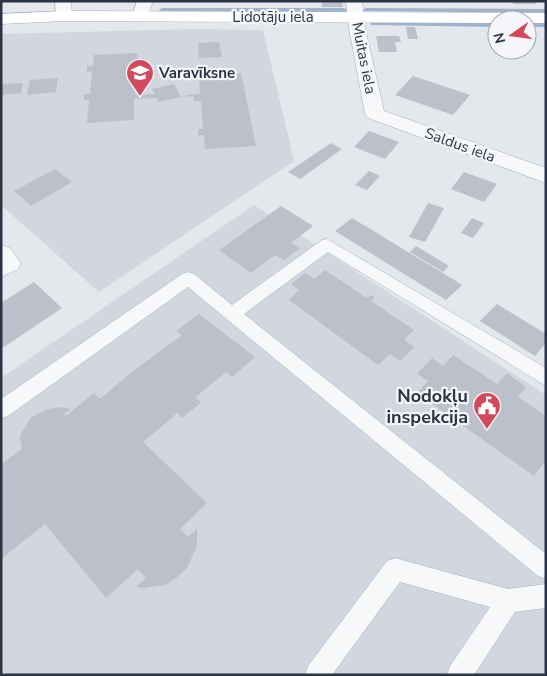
<svg xmlns="http://www.w3.org/2000/svg" width="547" height="676" viewBox="0 0 547 676" font-family="'Nunito Sans',sans-serif">
	<rect width="100%" height="100%" fill="#e4e7ec"/>
	<path fill="#d2d6de" d="M 194,29 L 263,30 L 294,161 L 99,292 L 1,205 L 1,34 Z
		M 254,205 L 546,395 L 546,675 L 1,675 L 1,378 Z"/>
	<g fill="none" stroke-linecap="round" stroke-linejoin="round">
		<path fill="#9fb4cc" fill-rule="evenodd" d="M 162,8 L 344,8 L 347,10 L 344,12 L 160,11 L 159,10 Z
			M 366,8 L 546,9 L 546,13 L 364,11 L 363,10 Z
			M 373,22 L 497,23 L 497,27 L 371,25 L 371,23 Z
			M 527,23 L 546,23 L 546,27 L 527,27 Z"/>
	</g>
	<path fill="#bbc0ca" d="M 322,1 L 342,1 L 343,7 L 322,7 Z
		M 512,1 L 535,1 L 536,4 L 513,4 Z
		M 406,27 L 415,27 L 418,39 L 408,39 Z
		M 376,36 L 399,36 L 401,42 L 395,42 L 397,52 L 379,52 Z
		M 219,42 L 222,57 L 199,58 L 198,43 Z
		M 138,53 L 135,95 L 155,94 L 152,89 L 174,84 L 181,97 L 158,102 L 157,98 L 134,99 L 134,120 L 87,123 L 89,100 L 84,100 L 84,94 L 90,94 L 92,71 L 87,72 L 87,66 L 93,66 L 94,55 Z
		M 241,73 L 256,146 L 205,149 L 204,135 L 198,136 L 198,129 L 203,129 L 201,101 L 194,101 L 194,96 L 186,97 L 186,95 L 200,94 L 199,76 Z
		M 413,76 L 470,95 L 453,115 L 395,95 Z
		M 58,78 L 56,92 L 27,95 L 30,80 Z
		M 23,83 L 21,93 L 1,95 L 1,84 Z
		M 369,131 L 399,142 L 385,159 L 354,147 Z
		M 331,143 L 342,149 L 300,179 L 288,172 Z
		M 55,169 L 72,182 L 31,206 L 14,191 Z
		M 369,171 L 380,176 L 367,190 L 355,185 Z
		M 464,172 L 497,184 L 484,202 L 451,189 Z
		M 428,203 L 444,208 L 425,242 L 409,237 Z
		M 281,206 L 313,226 L 291,243 L 300,248 L 284,260 L 275,255 L 251,273 L 219,250 Z
		M 352,218 L 456,281 L 462,285 L 446,300 L 335,231 Z
		M 472,218 L 484,223 L 473,238 L 461,233 Z
		M 416,246 L 449,266 L 443,272 L 410,252 Z
		M 325,270 L 367,298 L 371,295 L 375,297 L 371,301 L 414,330 L 404,340 L 415,347 L 400,361 L 390,354 L 378,365 L 289,300 L 299,290 L 291,284 L 305,273 L 314,279 Z
		M 34,282 L 62,308 L 1,349 L 1,303 Z
		M 497,304 L 546,334 L 546,343 L 535,356 L 480,321 Z
		M 199,314 L 255,357 L 232,377 L 227,372 L 225,373 L 197,396 L 196,398 L 201,402 L 197,406 L 182,418 L 177,413 L 175,415 L 143,442 L 207,503 L 180,529 L 188,537 L 197,529 L 197,546 L 187,568 L 176,578 L 165,585 L 144,588 L 136,587 L 146,578 L 138,569 L 106,598 L 45,524 L 1,559 L 1,464 L 22,449 L 20,436 L 28,422 L 32,417 L 45,410 L 60,407 L 71,409 L 64,414 L 66,416 L 94,393 L 98,398 L 101,398 L 133,371 L 181,336 L 181,335 L 176,331 Z
		M 453,355 L 497,384 L 507,373 L 526,387 L 518,397 L 546,416 L 546,464 L 544,463 L 534,476 L 417,393 L 428,381 L 417,374 L 432,358 L 443,366 Z"/>
	<g fill="none" stroke-linecap="round" stroke-linejoin="round">
		<defs>
			<path id="lane" d="M 327,239 L 546,368 L 546,386 L 328,252 L 244,314 L 546,554 L 546,579 L 538,576 L 188,287 L 8,416 L 1,418 L 1,399 L 182,274 L 188,272 L 194,274 L 232,305 L 322,240 Z
				M 395,558 L 508,589 L 546,584 L 546,608 L 515,612 L 474,675 L 447,675 L 450,666 L 490,607 L 400,582 L 332,675 L 305,675 L 308,666 L 387,561 Z"/>
			<path id="street" d="M 55,1 L 71,1 L 72,16 L 70,20 L 58,20 L 56,16 Z
				M 137,1 L 153,1 L 146,20 L 134,20 L 132,16 Z
				M 346,1 L 362,1 L 365,28 L 384,111 L 546,168 L 546,183 L 368,118 L 365,114 L 349,28 Z
				M 1,245 L 10,248 L 21,263 L 18,269 L 1,277 Z"/>
			<path id="primary" d="M 64,11 L 546,13 L 546,23 L 527,23 L 527,20 L 497,20 L 497,23 L 64,21 L 1,24 L 1,14 Z"/>
		</defs>
		<use href="#lane" stroke="#a9aeb7" stroke-width="1"/>
		<use href="#street" stroke="#a9aeb7" stroke-width="1"/>
		<use href="#primary" stroke="#a3abb8" stroke-width="1"/>
		<use href="#lane" fill="#f7f8fa" fill-rule="evenodd"/>
		<use href="#street" fill="#f7f8fa" fill-rule="evenodd"/>
		<use href="#primary" fill="#fff" fill-rule="evenodd"/>
	</g>
	<defs>
		<symbol id="school-pin" viewBox="-11 -11 22 30"><path d="M0 17L-7.5 6A9.5 9.5 0 1 1 7.5 6Z" fill="#d1495b" stroke="#f4f6f9"/><path d="M0-5L7-2L0 1L-7-2ZM-4 1L0 2.5L4 1V4Q0 6-4 4Z" fill="#fff"/></symbol>
		<symbol id="civic-pin" viewBox="-11 -11 22 30"><path d="M0 17L-7.5 6A9.5 9.5 0 1 1 7.5 6Z" fill="#d1495b" stroke="#f4f6f9"/><path d="M-.6-6.5H3V-4.5H.6V-3L4-1V1h2V6H-6V1h2V-1L-.6-3ZM-1.2 2.5V6h2.4V2.5Z" fill="#fff"/></symbol>
	</defs>
	<g fill-rule="evenodd">
		<use href="#school-pin" x="124" y="57" width="32" height="43"/>
		<use href="#civic-pin" x="471" y="390" width="32" height="43"/>
	</g>
	<g text-anchor="middle" dominant-baseline="central" stroke-width="4.5" stroke-linejoin="round" paint-order="stroke">
		<g font-size="15" fill="#2b3445" stroke="#f4f6f9">
			<text x="273" y="17">Lidotāju iela</text>
			<text transform="translate(364 58) rotate(79)">Muitas iela</text>
			<text transform="translate(460 145) rotate(20)">Saldus iela</text>
		</g>
		<g font-size="15" font-weight="bold" fill="#2b3445" stroke="#f4f6f9" text-anchor="start">
			<text x="159" y="73">Varavīksne</text>
		</g>
		<g font-size="18" font-weight="bold" fill="#2b3445" stroke="#f4f6f9" text-anchor="end">
			<text x="468" y="396">Nodokļu<tspan x="468" dy="21">inspekcija</tspan></text>
		</g>
	</g>
	<rect width="547" height="676" fill="none" stroke="#2b3445" stroke-width="5"/>
	<g transform="translate(512 35) rotate(256)"><circle r="24" fill="#f4f6f9" stroke="#a4a8b1"/>
	<path d="M0-4L9 19L0 12L-9 19Z" fill="#d1495b"/>
	<text y="-8" font-size="14" font-weight="bold" text-anchor="middle" fill="#2b3445">N</text>
	</g>
</svg>
